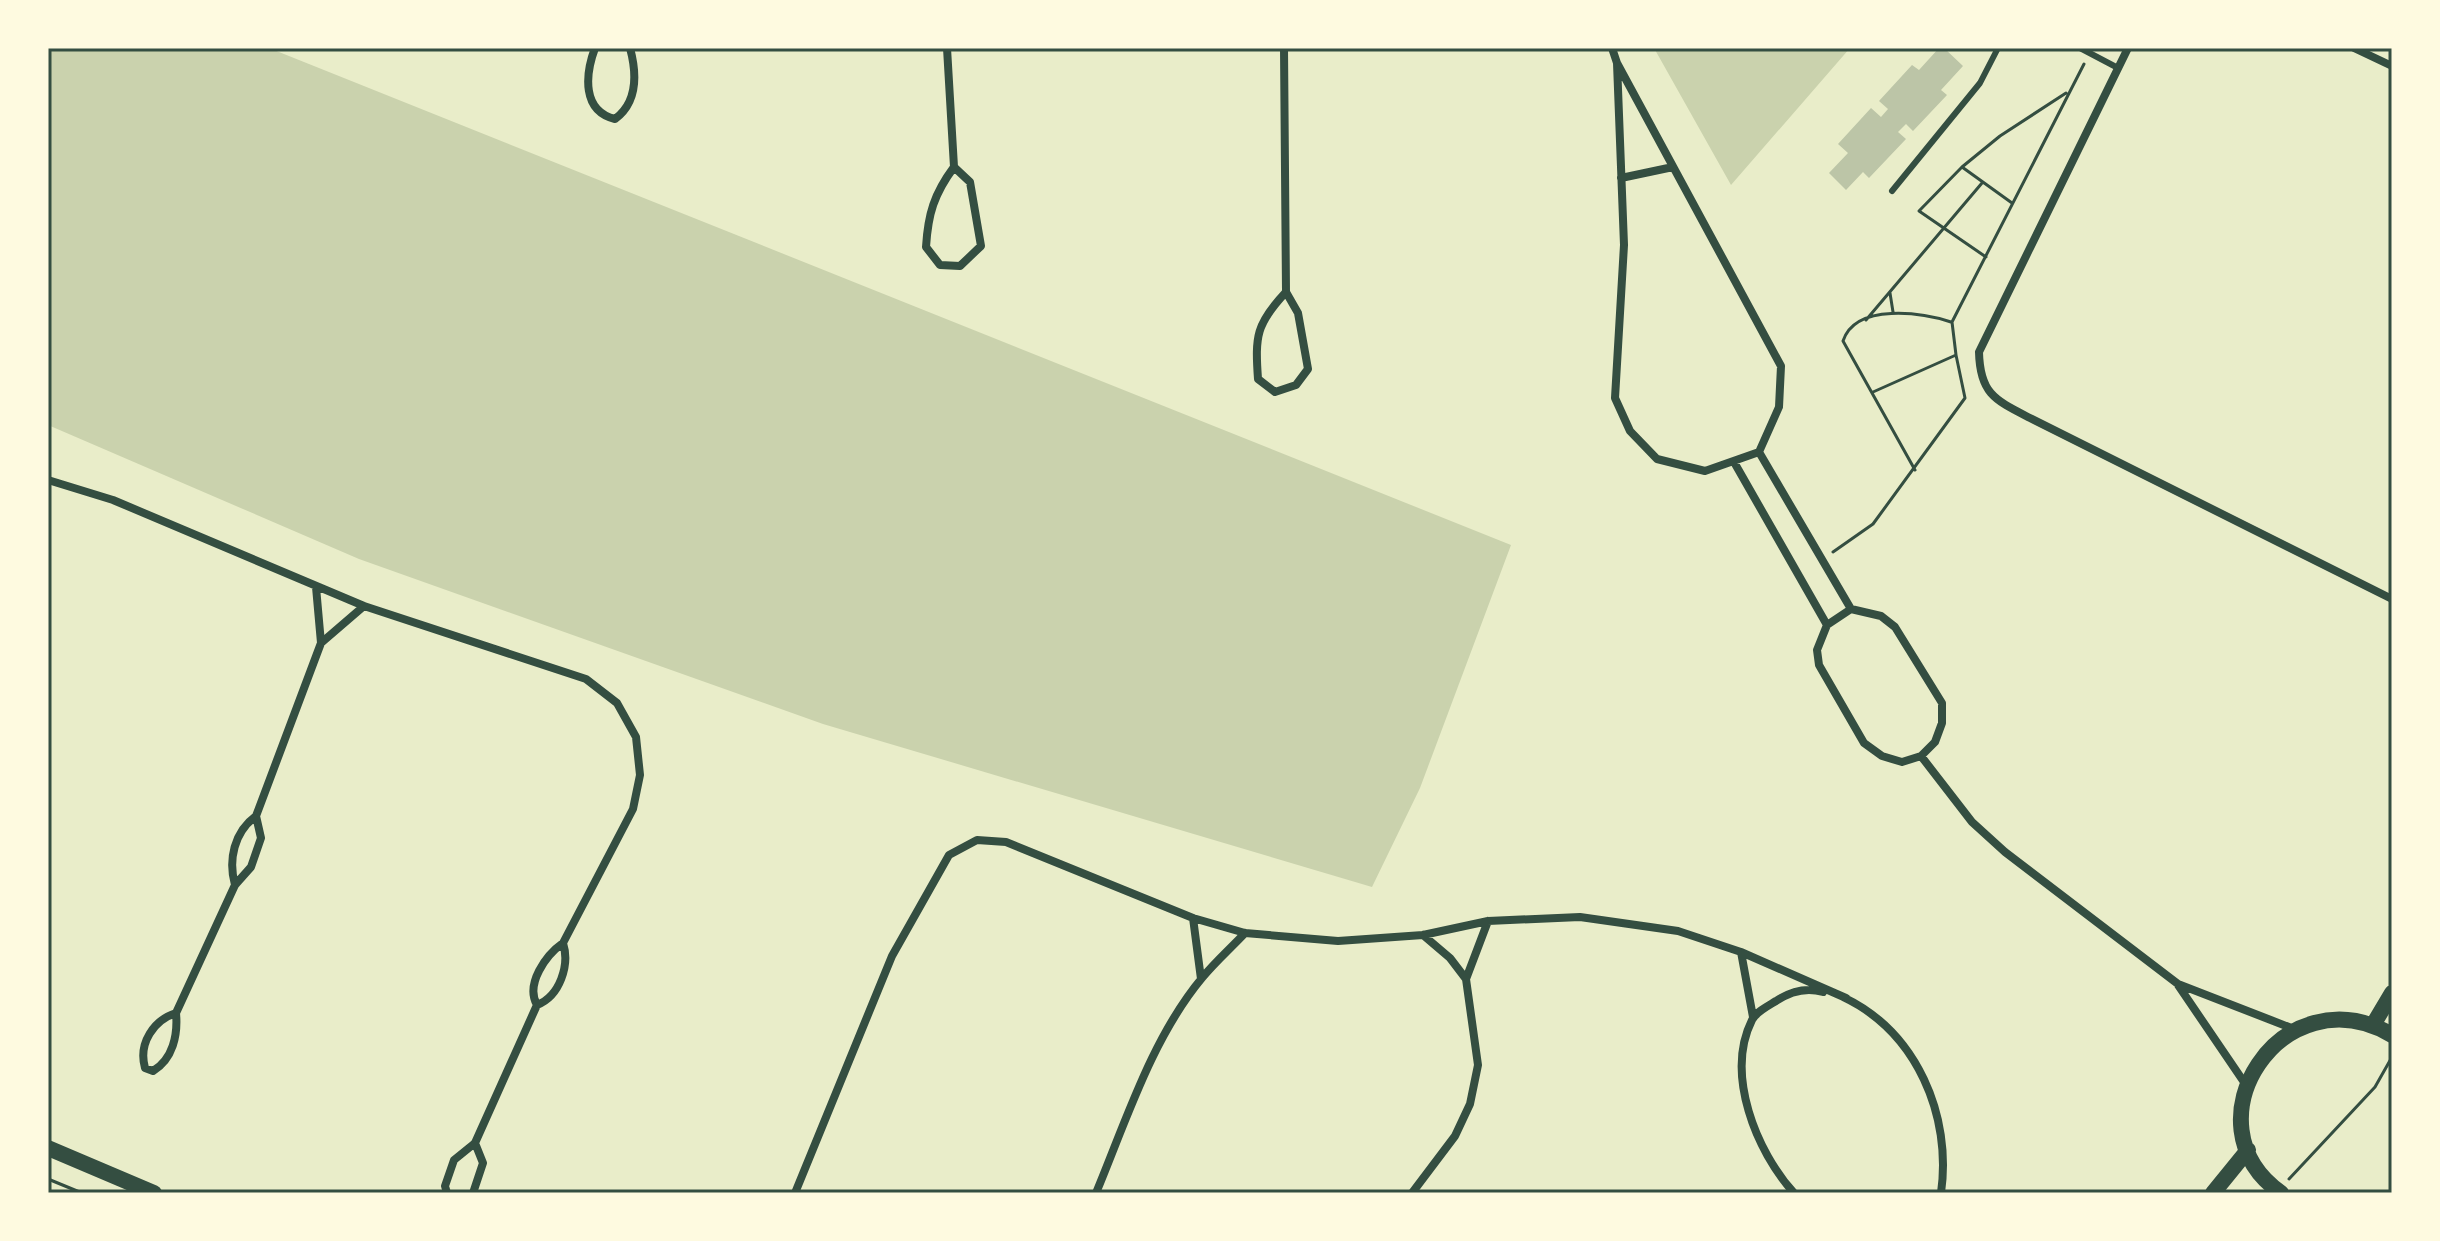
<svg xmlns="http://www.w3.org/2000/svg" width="2440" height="1241" viewBox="0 0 2440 1241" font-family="Roboto,sans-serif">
	<rect width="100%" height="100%" fill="#e9edc9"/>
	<path fill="#cad2ad" d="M 48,48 L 269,48 L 1511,545 L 1420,788 L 1372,887 L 823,724 L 359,559 L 48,425 Z
		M 1654,48 L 1850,48 L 1731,185 Z"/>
	<path fill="#bcc5a7" d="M 1939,48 L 1944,48 L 1963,66 L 1941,90 L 1947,95 L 1913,131 L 1906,124 L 1898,132 L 1906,139 L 1869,178 L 1863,172 L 1846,190 L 1829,173 L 1848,153 L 1838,144 L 1871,108 L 1881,117 L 1888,109 L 1879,101 L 1912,65 L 1919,70 Z"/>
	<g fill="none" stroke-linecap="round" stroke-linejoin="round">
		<path stroke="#344e41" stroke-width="3" d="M 1962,167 L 2000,136 L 2066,93
			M 1986,257 L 1919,211 L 1962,167 L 2012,203
			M 1890,293 L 1893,312
			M 1866,320 L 1982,183
			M 1956,355 L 1952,322 L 2084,64
			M 1915,470 L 1843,341 C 1856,302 1923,313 1951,322
			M 1833,552 L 1873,524 L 1965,398 L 1956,355 L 1873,392
			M 48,1179 L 82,1193
			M 2289,1179 L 2375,1087 L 2392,1057"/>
		<path stroke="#344e41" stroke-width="6" d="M 2080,48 L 2118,68
			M 1892,191 L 1980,83 L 1998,48"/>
		<path stroke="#344e41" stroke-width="8" d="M 595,48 C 585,75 582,111 615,119 C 638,102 637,74 630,48
			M 947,48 L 954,167 C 934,194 928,214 926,247 L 940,265 L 960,266 L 981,246 L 970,182 L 954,167
			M 1284,48 L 1286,292 L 1298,313 L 1308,369 L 1296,385 L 1275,392 L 1258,379 C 1255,336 1256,324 1286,292
			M 1612,48 L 1617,63
			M 2128,48 L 1979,352 C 1980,394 1995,400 2030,418 L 2392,599
			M 2354,48 L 2392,66
			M 1617,63 L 1781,366 L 1779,407 L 1759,452 L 1705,471 L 1657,459 L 1630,431 L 1615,398 L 1624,245 Z
			M 1621,178 L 1673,167
			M 1759,452 L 1851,609
			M 1734,462 L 1827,625
			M 48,480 L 113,500 L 364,606 L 586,679 L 617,703 L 636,737 L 640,775 L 633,809 L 563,943
			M 316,587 L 321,643
			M 1851,609 L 1881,616 L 1895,627 L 1942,703 L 1942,723 L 1935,742 L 1921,756 L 1902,762 L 1882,756 L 1864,743 L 1819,665 L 1817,650 L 1827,625 Z
			M 1921,756 L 1972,822 L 2005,852 L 2178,984 L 2294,1029
			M 256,816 L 321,643 L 364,606
			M 1193,918 L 1201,979
			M 1423,935 L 1450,958 L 1466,979
			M 1741,952 L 1753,1017
			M 2178,985 L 2246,1085
			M 1843,997 C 1917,1032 1952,1116 1941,1193
			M 176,1013 C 154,1020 138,1043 145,1068 L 153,1071 C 173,1059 178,1035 176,1013 L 235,885 L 251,867 L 261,838 L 256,816 C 234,832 228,860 235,885
			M 447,1193 L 445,1186 L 454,1160 L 475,1143 L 537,1005 C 560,996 570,965 563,943 C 546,955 525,984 537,1005
			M 473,1193 L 483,1163 L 475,1143
			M 795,1193 L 892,956 L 949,855 L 977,840 L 1006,842 L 1193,918 L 1245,933 L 1338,941 L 1423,935 L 1488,921 L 1580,917 L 1678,931 L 1741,952 L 1846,998
			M 1096,1193 C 1126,1121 1152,1038 1202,978 C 1215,962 1231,948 1245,933
			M 1412,1193 L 1455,1136 L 1470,1104 L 1478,1065 L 1466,979 L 1488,921
			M 1794,1193 C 1756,1151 1725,1074 1752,1020 C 1756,1012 1768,1006 1776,1001 C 1791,991 1806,987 1823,992"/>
		<path stroke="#344e41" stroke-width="16" d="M 2373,1025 L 2392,993
			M 48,1148 L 154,1193
			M 2213,1193 L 2248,1150
			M 2281,1193 C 2183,1124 2282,971 2392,1035"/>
	</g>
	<rect width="2440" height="1241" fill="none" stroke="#fefae0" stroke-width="100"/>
	<rect x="50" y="50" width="2340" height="1141" fill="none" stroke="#344e41" stroke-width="3"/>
</svg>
